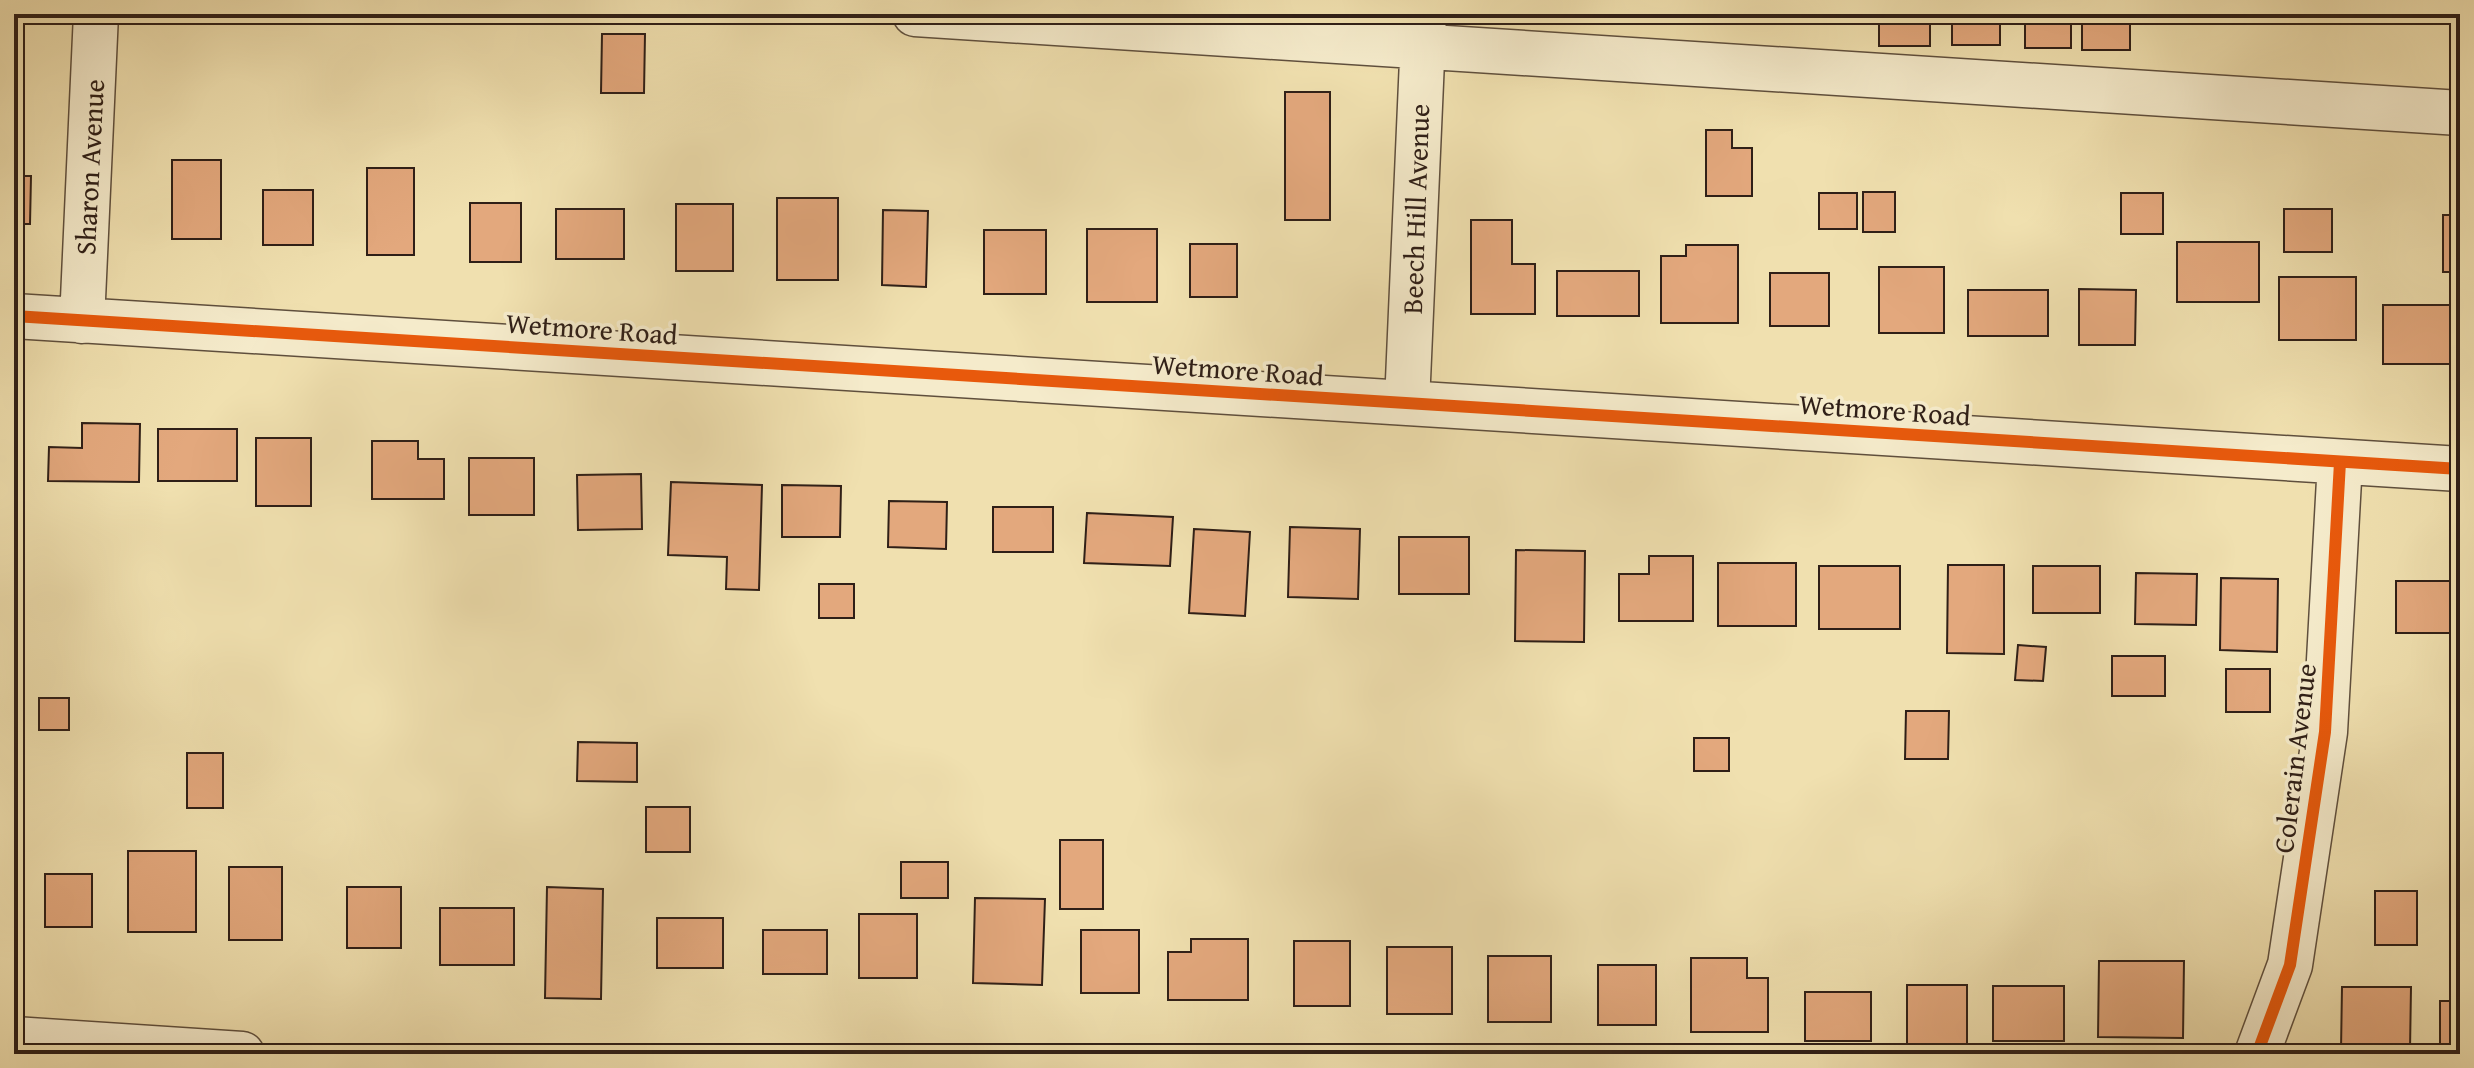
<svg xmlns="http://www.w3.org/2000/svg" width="2474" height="1068" viewBox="0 0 2474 1068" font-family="'Gentium Book Plus',serif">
	<rect width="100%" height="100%" fill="#f0e0af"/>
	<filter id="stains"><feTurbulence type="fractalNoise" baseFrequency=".0025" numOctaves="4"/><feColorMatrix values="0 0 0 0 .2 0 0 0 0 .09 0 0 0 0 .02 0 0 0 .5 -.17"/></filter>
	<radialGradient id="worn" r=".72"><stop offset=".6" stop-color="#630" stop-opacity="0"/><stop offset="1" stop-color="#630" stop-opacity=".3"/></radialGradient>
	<path fill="#e3a87d" stroke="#2f1f17" stroke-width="2" d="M 1879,14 L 1930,14 L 1930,46 L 1879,46 Z
		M 1952,14 L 2000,14 L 2000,45 L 1952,45 Z
		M 2025,14 L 2071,14 L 2071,48 L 2025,48 Z
		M 2082,14 L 2130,14 L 2130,50 L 2082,50 Z
		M 602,34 L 645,34 L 644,93 L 601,93 Z
		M 1285,92 L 1330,92 L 1330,220 L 1285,220 Z
		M 1706,130 L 1732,130 L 1732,148 L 1752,148 L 1752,196 L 1706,196 Z
		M 172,160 L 221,160 L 221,239 L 172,239 Z
		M 367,168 L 414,168 L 414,255 L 367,255 Z
		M 14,176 L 31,176 L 30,224 L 14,224 Z
		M 263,190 L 313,190 L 313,245 L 263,245 Z
		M 1863,192 L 1895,192 L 1895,232 L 1863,232 Z
		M 1819,193 L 1857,193 L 1857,229 L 1819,229 Z
		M 2121,193 L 2163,193 L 2163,234 L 2121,234 Z
		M 777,198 L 838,198 L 838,280 L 777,280 Z
		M 470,203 L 521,203 L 521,262 L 470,262 Z
		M 676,204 L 733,204 L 733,271 L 676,271 Z
		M 556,209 L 624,209 L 624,259 L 556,259 Z
		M 2284,209 L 2332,209 L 2332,252 L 2284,252 Z
		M 883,210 L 928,211 L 926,287 L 882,285 Z
		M 2443,215 L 2460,215 L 2460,272 L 2443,272 Z
		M 1471,220 L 1512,220 L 1512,264 L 1535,264 L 1535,314 L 1471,314 Z
		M 1087,229 L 1157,229 L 1157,302 L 1087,302 Z
		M 984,230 L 1046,230 L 1046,294 L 984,294 Z
		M 2177,242 L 2259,242 L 2259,302 L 2177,302 Z
		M 1190,244 L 1237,244 L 1237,297 L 1190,297 Z
		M 1686,245 L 1738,245 L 1738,323 L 1661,323 L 1661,256 L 1686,256 Z
		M 1879,267 L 1944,267 L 1944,333 L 1879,333 Z
		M 1557,271 L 1639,271 L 1639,316 L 1557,316 Z
		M 1770,273 L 1829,273 L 1829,326 L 1770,326 Z
		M 2279,277 L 2356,277 L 2356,340 L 2279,340 Z
		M 2079,289 L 2136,290 L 2135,345 L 2079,345 Z
		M 1968,290 L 2048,290 L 2048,336 L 1968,336 Z
		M 2383,305 L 2460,305 L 2460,364 L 2383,364 Z
		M 82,423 L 140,424 L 139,482 L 48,481 L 49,447 L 82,448 Z
		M 158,429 L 237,429 L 237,481 L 158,481 Z
		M 256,438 L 311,438 L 311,506 L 256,506 Z
		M 372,441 L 418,441 L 418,459 L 444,459 L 444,499 L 372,499 Z
		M 469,458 L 534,458 L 534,515 L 469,515 Z
		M 641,474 L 642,529 L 578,530 L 577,475 Z
		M 671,482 L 762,485 L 759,590 L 726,589 L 727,557 L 668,555 Z
		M 782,485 L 841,486 L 840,537 L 782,537 Z
		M 889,501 L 947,502 L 946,549 L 888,547 Z
		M 993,507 L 1053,507 L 1053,552 L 993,552 Z
		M 1087,513 L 1173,517 L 1170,566 L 1084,563 Z
		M 1290,527 L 1360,529 L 1358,599 L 1288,597 Z
		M 1194,529 L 1250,532 L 1245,616 L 1189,613 Z
		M 1399,537 L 1469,537 L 1469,594 L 1399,594 Z
		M 1516,550 L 1585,551 L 1584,642 L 1515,641 Z
		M 1649,556 L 1693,556 L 1693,621 L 1619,621 L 1619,574 L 1649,574 Z
		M 1718,563 L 1796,563 L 1796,626 L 1718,626 Z
		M 1948,565 L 2004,565 L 2004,654 L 1947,653 Z
		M 1819,566 L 1900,566 L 1900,629 L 1819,629 Z
		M 2033,566 L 2100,566 L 2100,613 L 2033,613 Z
		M 2136,573 L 2197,574 L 2196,625 L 2135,624 Z
		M 2221,578 L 2278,579 L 2277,652 L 2220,650 Z
		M 2396,581 L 2452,581 L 2452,633 L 2396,633 Z
		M 819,584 L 854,584 L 854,618 L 819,618 Z
		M 2018,645 L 2046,647 L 2043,681 L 2015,680 Z
		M 2112,656 L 2165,656 L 2165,696 L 2112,696 Z
		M 2226,669 L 2270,669 L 2270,712 L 2226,712 Z
		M 39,698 L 69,698 L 69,730 L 39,730 Z
		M 1906,711 L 1949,711 L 1948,759 L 1905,759 Z
		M 1694,738 L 1729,738 L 1729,771 L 1694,771 Z
		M 578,742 L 637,743 L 637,782 L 577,781 Z
		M 187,753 L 223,753 L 223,808 L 187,808 Z
		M 646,807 L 690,807 L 690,852 L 646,852 Z
		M 1060,840 L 1103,840 L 1103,909 L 1060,909 Z
		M 128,851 L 196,851 L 196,932 L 128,932 Z
		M 901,862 L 948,862 L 948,898 L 901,898 Z
		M 229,867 L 282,867 L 282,940 L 229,940 Z
		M 45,874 L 92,874 L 92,927 L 45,927 Z
		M 347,887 L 401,887 L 401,948 L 347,948 Z
		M 547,887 L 603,889 L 601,999 L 545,998 Z
		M 2375,891 L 2417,891 L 2417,945 L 2375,945 Z
		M 975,898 L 1045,899 L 1042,985 L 973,983 Z
		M 440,908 L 514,908 L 514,965 L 440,965 Z
		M 859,914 L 917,914 L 917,978 L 859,978 Z
		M 657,918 L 723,918 L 723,968 L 657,968 Z
		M 763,930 L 827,930 L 827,974 L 763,974 Z
		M 1081,930 L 1139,930 L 1139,993 L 1081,993 Z
		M 1191,939 L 1248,939 L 1248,1000 L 1168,1000 L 1168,952 L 1191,952 Z
		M 1294,941 L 1350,941 L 1350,1006 L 1294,1006 Z
		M 1387,947 L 1452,947 L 1452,1014 L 1387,1014 Z
		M 1488,956 L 1551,956 L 1551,1022 L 1488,1022 Z
		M 1691,958 L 1747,958 L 1747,978 L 1768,978 L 1768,1032 L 1691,1032 Z
		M 2099,961 L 2184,961 L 2183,1038 L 2098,1037 Z
		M 1598,965 L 1656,965 L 1656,1025 L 1598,1025 Z
		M 1907,985 L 1967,985 L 1967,1045 L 1907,1044 Z
		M 1993,986 L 2064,986 L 2064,1041 L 1993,1041 Z
		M 2342,987 L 2411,987 L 2410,1050 L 2341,1050 Z
		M 1805,992 L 1871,992 L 1871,1041 L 1805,1041 Z
		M 2440,1001 L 2460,1001 L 2460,1052 L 2440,1052 Z"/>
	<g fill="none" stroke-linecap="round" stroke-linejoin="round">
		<defs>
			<path id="minor" d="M 915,14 L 2460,113
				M 14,316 L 2460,469
				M 82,321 L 96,14
				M 1407,403 L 1424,14
				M 14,1039 L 242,1054
				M 2257,1054 L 2290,965 L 2325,732 L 2340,462"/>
		</defs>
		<use href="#minor" stroke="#5f4f3d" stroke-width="47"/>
		<use href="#minor" stroke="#f5ebcb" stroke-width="44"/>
		<defs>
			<path id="cycleway" d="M 14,316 L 2460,469
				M 2257,1054 L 2290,965 L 2325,732 L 2340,462"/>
		</defs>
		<use href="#cycleway" stroke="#f5ebcb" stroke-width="17"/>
		<use href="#cycleway" stroke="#e8590c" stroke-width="12"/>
	</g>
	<g text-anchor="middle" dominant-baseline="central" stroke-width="7" stroke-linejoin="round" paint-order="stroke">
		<g font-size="28" fill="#2f1f17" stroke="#f5ebcb">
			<text transform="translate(89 167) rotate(-87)">Sharon Avenue</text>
			<text transform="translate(1415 209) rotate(-88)">Beech Hill Avenue</text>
			<text transform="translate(592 328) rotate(4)">Wetmore Road</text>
			<text transform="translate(1238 369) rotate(4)">Wetmore Road</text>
			<text transform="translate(1885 409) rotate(4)">Wetmore Road</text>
			<text transform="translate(2294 758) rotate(-83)">Colerain Avenue</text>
		</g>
	</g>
	<rect width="2474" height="1068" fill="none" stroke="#f0e0af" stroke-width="48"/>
	<rect x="16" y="16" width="2442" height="1036" fill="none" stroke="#2f1f17" stroke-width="4"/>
	<rect x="24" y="24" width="2426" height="1020" fill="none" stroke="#2f1f17" stroke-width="2"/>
	<rect width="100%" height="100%" filter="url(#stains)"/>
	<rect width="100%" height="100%" fill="url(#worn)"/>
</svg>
